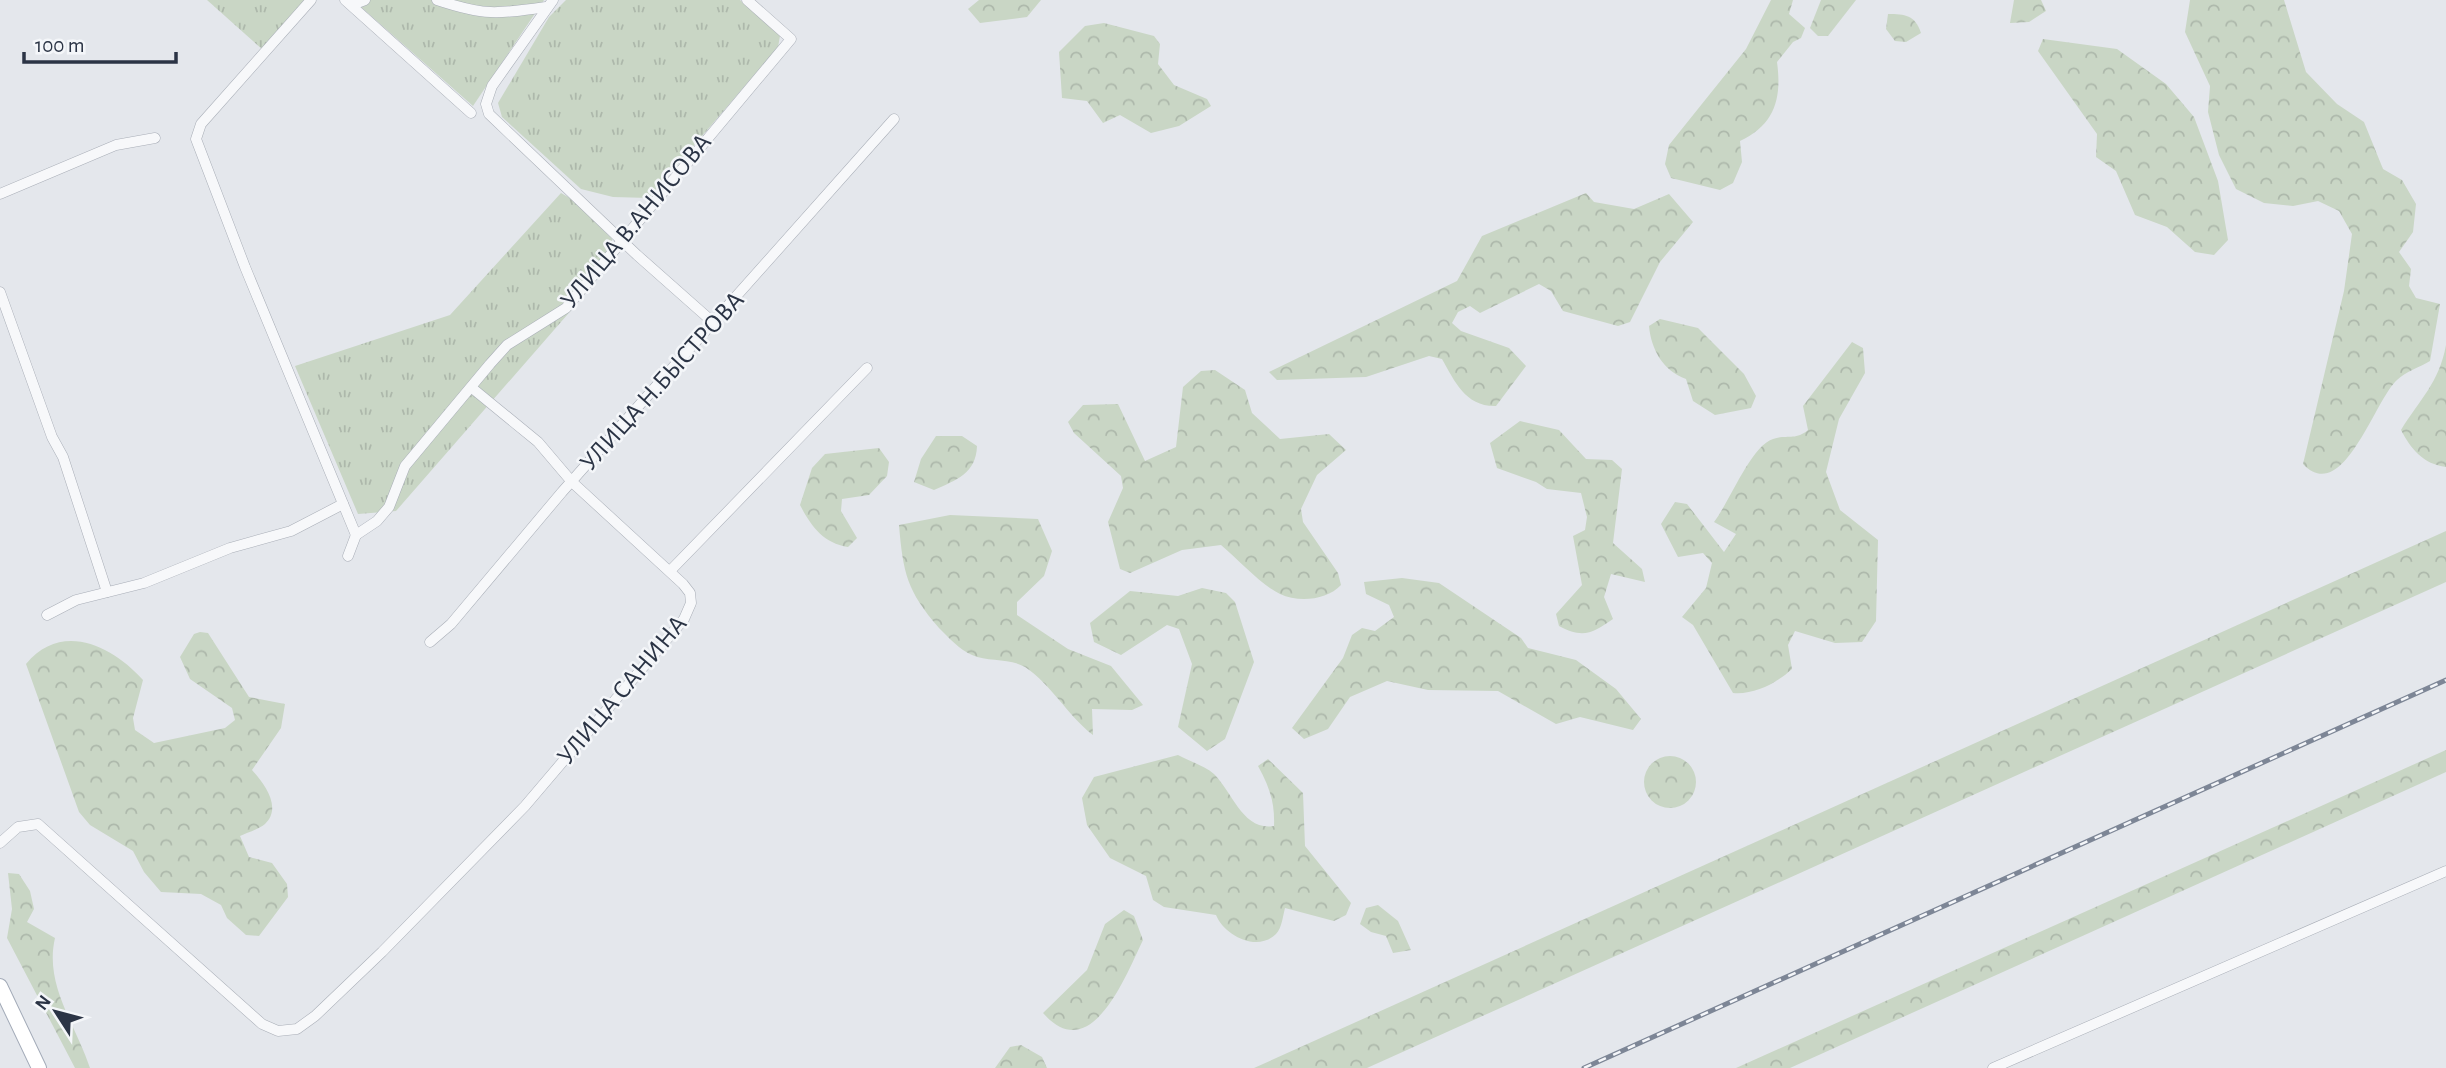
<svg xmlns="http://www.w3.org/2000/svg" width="2446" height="1068" viewBox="0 0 2446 1068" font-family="'Alegreya Sans',sans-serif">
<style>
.grass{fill:url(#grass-tufts)}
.forest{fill:url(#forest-crowns)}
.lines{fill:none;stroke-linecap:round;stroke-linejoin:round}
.minor-casing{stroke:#a9aeb7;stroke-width:11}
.primary-casing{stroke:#a3abb8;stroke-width:16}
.minor{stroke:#f7f8fa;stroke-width:10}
.primary{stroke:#fff;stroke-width:14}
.rail-casing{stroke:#7d8696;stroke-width:5}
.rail{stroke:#f4f6f9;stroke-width:2.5;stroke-dasharray:8;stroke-linecap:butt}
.labels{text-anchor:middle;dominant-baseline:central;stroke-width:5;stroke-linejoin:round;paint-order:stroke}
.street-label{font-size:26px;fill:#2b3445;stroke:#f4f6f9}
</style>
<defs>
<pattern id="grass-tufts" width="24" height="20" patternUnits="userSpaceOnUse" patternTransform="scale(1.75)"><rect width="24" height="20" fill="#c9d6c5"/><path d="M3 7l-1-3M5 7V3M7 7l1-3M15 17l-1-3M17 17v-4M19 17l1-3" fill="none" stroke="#adb8ab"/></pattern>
<pattern id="forest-crowns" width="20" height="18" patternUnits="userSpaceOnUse" patternTransform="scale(1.75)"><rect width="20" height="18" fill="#c9d6c5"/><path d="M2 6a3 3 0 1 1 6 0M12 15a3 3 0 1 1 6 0" fill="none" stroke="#adb8ab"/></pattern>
</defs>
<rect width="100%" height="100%" fill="#e4e7ec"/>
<g class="grass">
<polygon points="207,0 305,0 263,50"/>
<polygon points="353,0 544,0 473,106"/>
<polygon points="566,0 740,0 780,36 778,47 649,198 613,197 581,189 502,117 498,103 549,17"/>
<polygon points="561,193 575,201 612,239 611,251 585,282 574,307 396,511 358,514 295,366 450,315"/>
</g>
<g class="forest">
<polygon points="979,0 1041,0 1027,17 980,23 968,9"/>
<path d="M1771 0H1793L1789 14 1805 28 1801 38 1793 42 1777 62C1782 98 1775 125 1740 141L1742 162 1733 183 1720 190 1671 178 1665 164 1669 145 1746 49Z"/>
<polygon points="1821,0 1856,0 1828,36 1818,36 1810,28"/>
<polygon points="2014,0 2041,0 2046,11 2029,22 2010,23"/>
<path d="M2190 0H2284L2306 72 2337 104 2364 122 2383 169 2402 180 2416 204 2413 232 2399 252 2411 269 2409 286 2416 298 2440 304 2430 361C2420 367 2405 372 2397 380 2374 401 2343 506 2303 464L2344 291 2352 234 2339 211 2318 201 2293 206 2264 203 2236 189 2219 155 2208 112 2210 86 2185 32Z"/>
<path d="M1888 14C1905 14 1915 15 1921 33L1906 42 1895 41 1886 29Z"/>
<polygon points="1104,23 1154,36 1160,44 1158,64 1174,85 1207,99 1211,106 1179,126 1151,133 1120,115 1103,123 1087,101 1062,98 1059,52 1085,26"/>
<polygon points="2043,39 2117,49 2166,84 2194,117 2218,181 2228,240 2214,255 2195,252 2167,227 2135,215 2116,171 2096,157 2097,134 2038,51"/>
<path d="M1586 193 1594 202 1634 209 1669 194 1693 222 1660 262 1630 322 1618 326 1563 311 1551 291 1539 284 1480 313 1470 306 1458 312 1452 323 1461 331 1509 348 1526 366 1496 406C1466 407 1455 382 1442 359L1429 356 1366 377 1277 380 1269 372 1457 281 1482 236Z"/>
<path d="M1660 319 1698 328 1744 374 1756 396 1751 408 1715 415 1693 401 1686 379C1663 371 1651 349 1649 326Z"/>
<path d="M1852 342 1863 348 1865 373 1839 419 1826 472 1840 510 1878 540 1876 621 1862 642 1835 643 1795 631 1788 645 1792 669C1777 683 1754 695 1733 693L1693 625 1682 617 1706 588 1712 563 1703 553 1678 557 1661 524 1675 502 1687 504 1724 552 1736 534 1714 522C1730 501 1751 446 1773 439 1787 434 1795 441 1808 430L1803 406Z"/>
<path d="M2446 345V467C2423 464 2411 449 2401 430 2420 399 2439 383 2446 345Z"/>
<path d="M1215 370 1245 390 1252 413 1280 439 1329 434 1346 450 1317 475 1301 509 1303 522 1338 573 1341 585C1327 600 1299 603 1280 594 1261 585 1238 559 1221 545L1182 550 1130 573 1120 569 1108 522 1123 488 1121 476 1074 433 1068 422 1083 405 1118 404 1145 461 1176 447 1183 387 1201 371Z"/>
<path d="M1520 421 1559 430 1586 459 1612 460 1622 469 1613 543 1642 569 1645 582 1611 574 1604 597 1613 619C1593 633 1583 639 1559 626L1556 614 1582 585 1573 536 1585 530 1587 517 1581 493 1547 489 1536 482 1497 468 1490 443Z"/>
<path d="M936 436H962L977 446C976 474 956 480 934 490L914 482 921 459Z"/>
<path d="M879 448 889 462 887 476 869 495 842 499 841 511 857 538 848 547C823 543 811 526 800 505L812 468 825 454Z"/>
<path d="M950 515 1038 519 1052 551 1044 576 1017 602V615L1068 649 1111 666 1143 705 1132 710 1092 709 1093 735C1067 715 1052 685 1025 667 1010 658 988 662 972 655 960 650 948 637 939 628 907 591 903 573 899 525Z"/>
<polygon points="2446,531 2446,582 1367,1068 1254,1068"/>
<polygon points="1402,578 1439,583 1521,638 1528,648 1576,660 1616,689 1641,719 1633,730 1580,717 1556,724 1498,691 1428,690 1387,681 1350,697 1328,729 1304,739 1292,728 1343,658 1352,635 1362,628 1375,631 1394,617 1389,605 1366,594 1364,582"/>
<polygon points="1202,588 1226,593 1235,602 1254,662 1225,739 1207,751 1178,727 1192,664 1179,629 1167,625 1121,655 1094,642 1090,623 1130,591 1178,596"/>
<path d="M200 632 208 633 249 697 285 704 281 728 252 770C263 782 283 807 265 824 259 829 247 833 240 836L249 857 272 863 287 884 288 897 259 936 246 935 227 918 221 905 201 894 161 892 144 872 133 851 90 825 79 812 26 664C61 621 112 645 143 680L133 718 135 730 154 743 225 728 235 720 232 708 190 679 180 657 194 634Z"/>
<polygon points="2446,750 2446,772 1790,1068 1736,1068"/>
<path d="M1178 755C1189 761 1205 766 1214 774 1233 793 1243 831 1274 826 1275 802 1269 786 1258 766L1268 759 1303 793 1305 846 1351 903 1346 915 1334 921 1285 908C1283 915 1282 928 1276 934 1257 953 1224 935 1216 915L1164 907 1153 900 1146 876 1110 858 1087 825 1082 798 1094 777Z"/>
<circle cx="1670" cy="782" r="26"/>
<path d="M8 873 19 874 30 891 34 909 27 922 55 938C44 985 76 1025 90 1068H75L7 938 12 909Z"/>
<polygon points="1378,905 1398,921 1411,950 1393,953 1386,936 1371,932 1360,924 1366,908"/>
<path d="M1124 910 1134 916 1143 940C1126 975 1091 1068 1043 1013L1087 970 1105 924Z"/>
<polygon points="1021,1045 1042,1057 1047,1068 995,1068 1010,1047"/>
</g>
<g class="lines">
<g class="minor-casing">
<g id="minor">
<polyline points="311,0 201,124 196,139 245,267 356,535"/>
<polyline points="345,0 471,113"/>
<path d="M437 0C485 16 497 14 546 7"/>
<polyline points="553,0 492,86 486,104 489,114 637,255 715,324"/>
<polyline points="352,5 365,0"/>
<polyline points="0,194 116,145 155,138"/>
<polyline points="0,292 52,437 63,457 107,592"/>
<polyline points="348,556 356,535 377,521 389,507 405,466 490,364 507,345 566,308 791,39 747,0"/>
<polyline points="670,571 867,368"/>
<polyline points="47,615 76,600 144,583 230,548 291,531 343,504"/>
<polyline points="430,642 451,624 562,492 894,119"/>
<polyline points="0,843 18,827 38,824 262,1024 278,1031 297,1029 315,1016 382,952 525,806 684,619 691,603 690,593 683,584 572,482 538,442 472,388"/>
<polyline points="1993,1068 2446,871"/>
</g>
</g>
<g class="primary-casing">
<polyline id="primary" points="0,986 39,1068"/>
</g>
<use href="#minor" class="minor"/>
<use href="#primary" class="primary"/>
<g class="rail-casing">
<polyline id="rail" points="1584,1068 2446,680"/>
</g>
<use href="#rail" class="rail"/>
</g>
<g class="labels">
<g class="street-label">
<text transform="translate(636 221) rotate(-50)">УЛИЦА В.АНИСОВА</text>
<text transform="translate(662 381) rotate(-48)">УЛИЦА Н.БЫСТРОВА</text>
<text transform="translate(622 690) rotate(-50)">УЛИЦА САНИНА</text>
</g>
</g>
<g transform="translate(56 1012) rotate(306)" stroke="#f4f6f9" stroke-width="5" paint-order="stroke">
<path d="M0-5L12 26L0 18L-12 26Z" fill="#2b3445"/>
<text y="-10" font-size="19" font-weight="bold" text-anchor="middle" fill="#2b3445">N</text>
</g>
<path d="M24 52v10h152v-10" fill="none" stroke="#2b3445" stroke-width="3.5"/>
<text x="35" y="52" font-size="21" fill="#2b3445" stroke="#f4f6f9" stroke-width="5" paint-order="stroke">100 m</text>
</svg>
